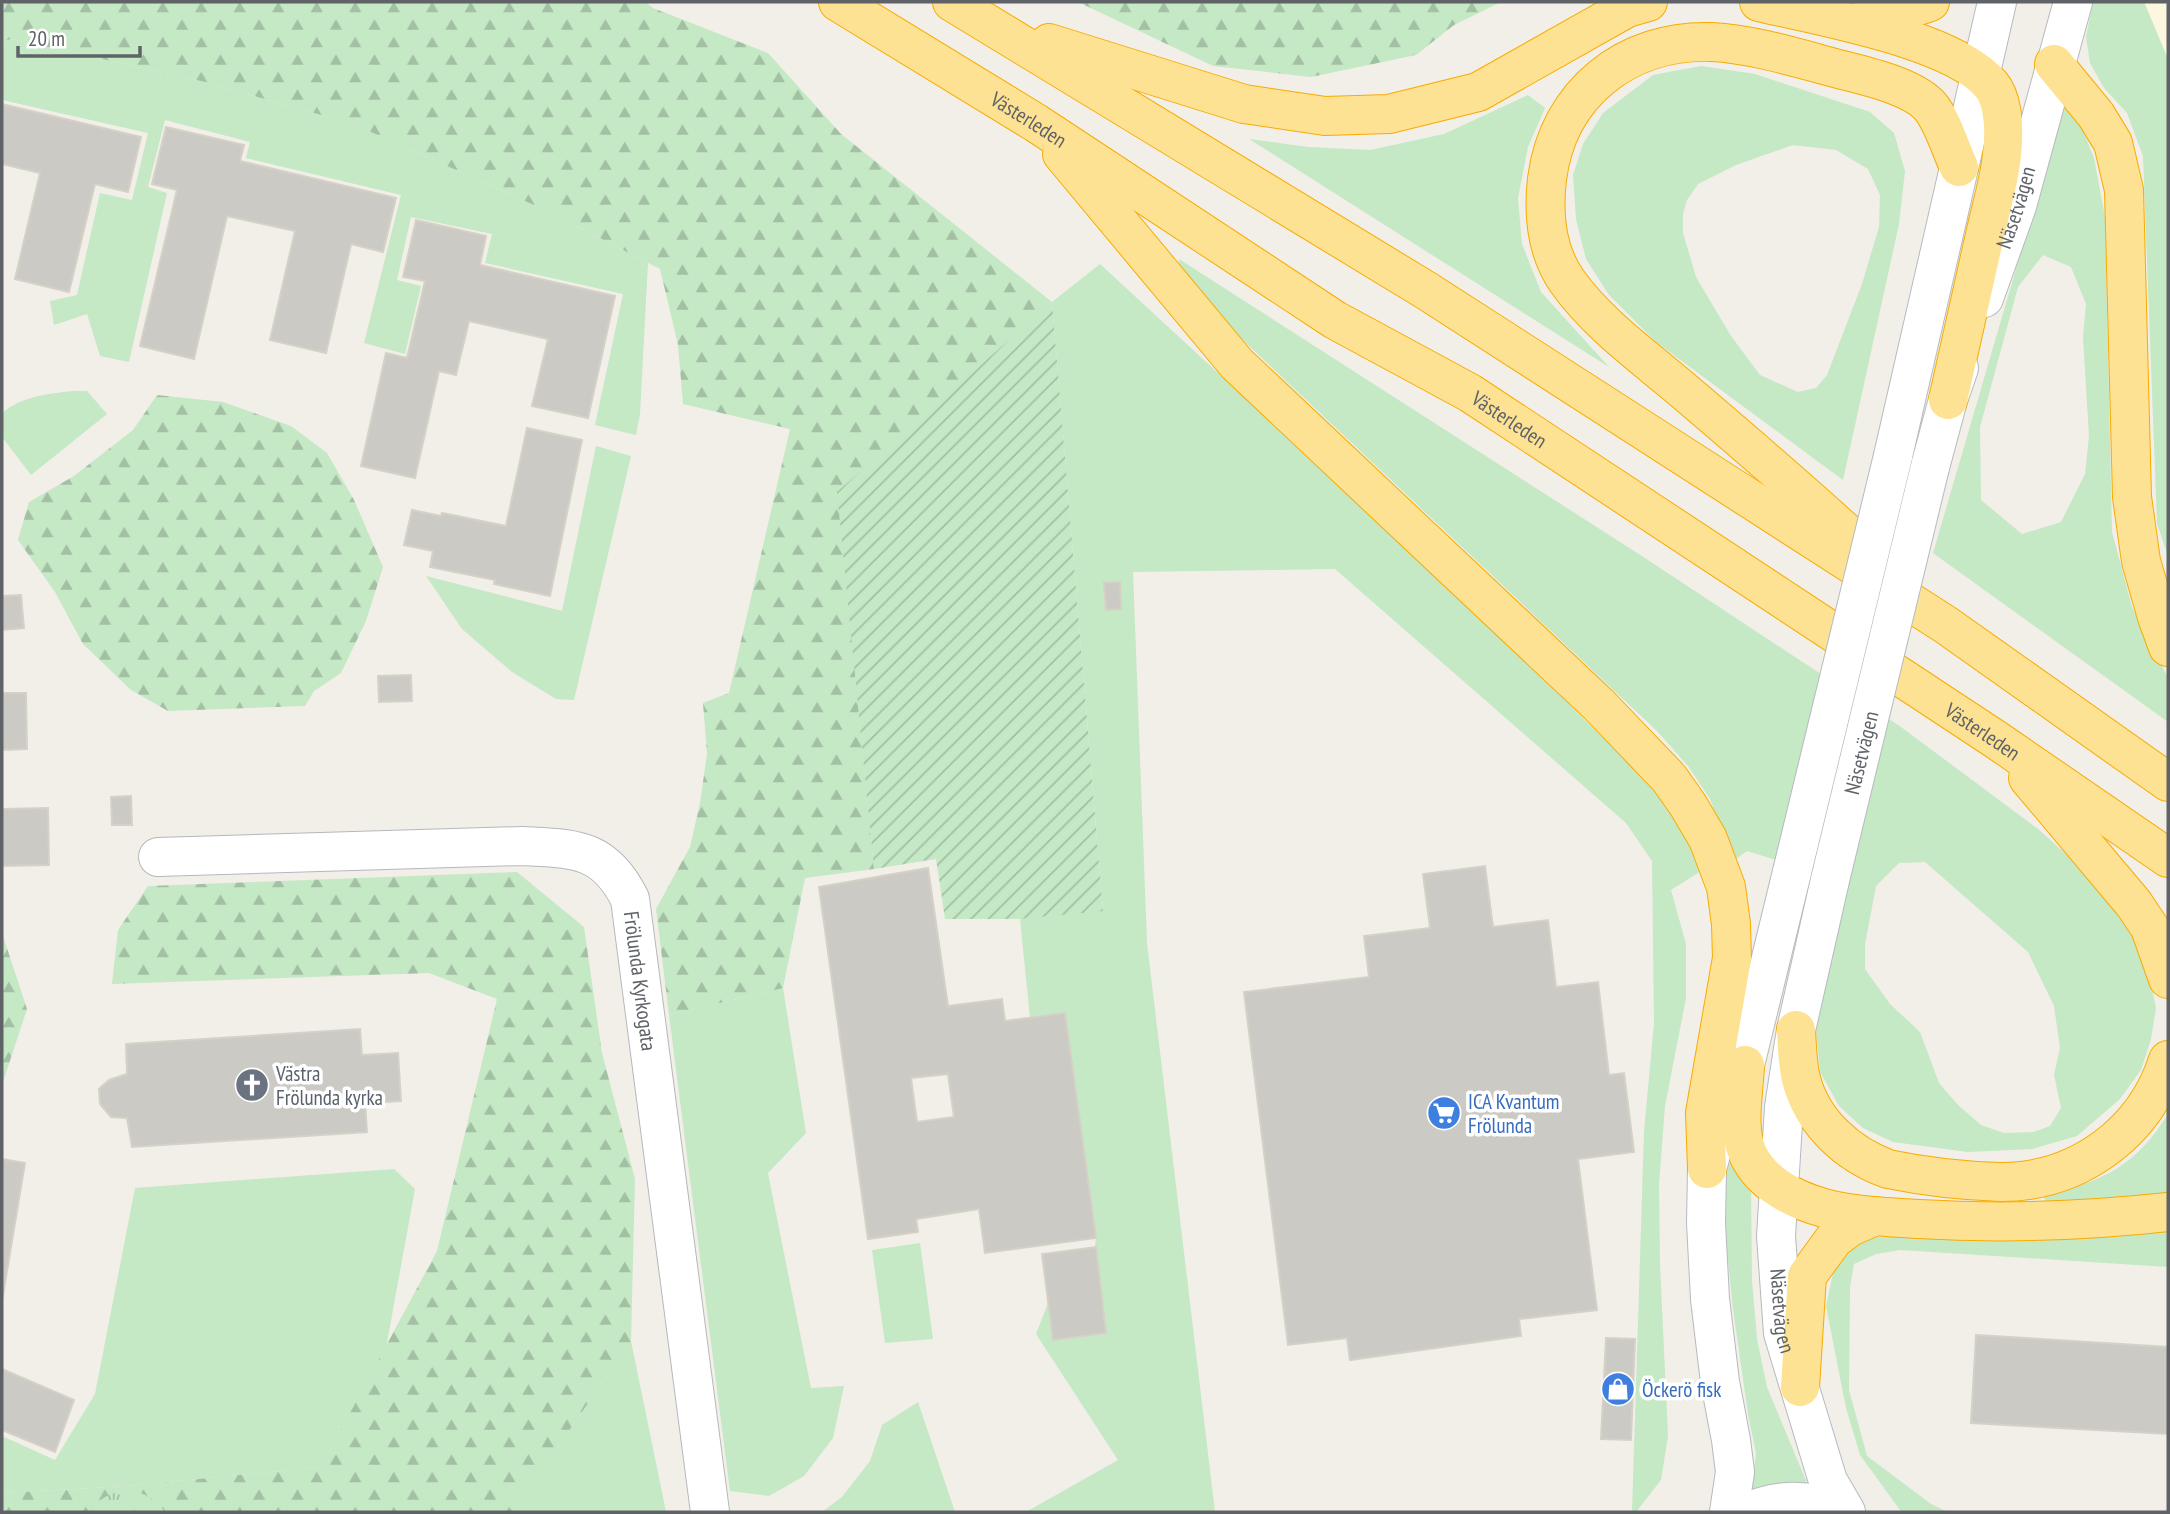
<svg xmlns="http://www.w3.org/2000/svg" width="2170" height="1514" viewBox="0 0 2170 1514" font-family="'PT Sans Narrow',sans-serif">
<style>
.commercial{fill:#fef7e0}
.grass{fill:#c5e8c5;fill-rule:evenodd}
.forest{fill:url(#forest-firs)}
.park{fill:url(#park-tufts)}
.garden{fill:url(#garden-furrows)}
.building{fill:#cccac5;stroke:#d6d1c6;stroke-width:2;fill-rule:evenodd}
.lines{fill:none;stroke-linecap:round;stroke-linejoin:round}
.street-casing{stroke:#b5b8bc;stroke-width:40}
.secondary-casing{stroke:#b6babf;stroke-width:40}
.highway-casing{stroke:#f9ab00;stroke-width:40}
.street{stroke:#fff;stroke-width:38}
.secondary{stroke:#fff;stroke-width:38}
.highway{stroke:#fde293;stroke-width:38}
.secondary-bridge-casing{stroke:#b6babf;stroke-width:40;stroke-linecap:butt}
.secondary-bridge{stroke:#fff;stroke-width:38}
.labels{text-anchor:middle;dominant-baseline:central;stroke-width:7;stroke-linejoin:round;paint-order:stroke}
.street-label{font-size:21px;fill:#5f6368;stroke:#fff}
.worship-label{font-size:21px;fill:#5b616d;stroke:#fff;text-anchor:start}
.shop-label{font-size:21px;fill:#366cbe;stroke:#fff;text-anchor:start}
</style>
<defs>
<pattern id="forest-firs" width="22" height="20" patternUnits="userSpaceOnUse" patternTransform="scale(1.75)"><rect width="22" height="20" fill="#c5e8c5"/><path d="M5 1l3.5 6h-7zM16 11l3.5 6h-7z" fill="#a3c0a4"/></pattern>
<pattern id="park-tufts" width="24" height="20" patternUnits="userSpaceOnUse" patternTransform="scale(1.75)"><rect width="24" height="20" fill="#c5e8c5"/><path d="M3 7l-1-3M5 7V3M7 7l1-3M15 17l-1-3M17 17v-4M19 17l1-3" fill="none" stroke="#a3c0a4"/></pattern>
<pattern id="garden-furrows" width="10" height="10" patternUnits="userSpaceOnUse" patternTransform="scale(1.75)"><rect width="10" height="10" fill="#c5e8c5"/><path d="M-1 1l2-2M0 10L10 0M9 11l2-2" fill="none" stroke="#a3c0a4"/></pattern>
</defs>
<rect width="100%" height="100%" fill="#f1efe8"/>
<polygon class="commercial" points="2144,2 2168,2 2168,59"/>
<g class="grass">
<polygon points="2093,2 2144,2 2168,59 2168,556 2157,523 2143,156 2127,113 2104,88 2090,63 2086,37"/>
<polygon points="12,39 205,82 353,124 545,210 648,263 640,414 636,435 595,425 623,294 485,263 492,234 411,217 397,280 421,286 405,354 364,343 401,195 246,158 250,142 165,120 148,187 167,193 129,362 100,356 87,314 54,325 50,301 77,295 100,193 132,200 148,133 2,100 2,41"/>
<path d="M1701 66 1755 74 1870 112 1894 133 1905 171 1899 224 1843 480 1656 342 1609 295 1586 259 1576 219 1573 175 1583 144 1603 113 1653 75ZM1793 145 1836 150 1868 169 1880 195 1879 227 1862 284 1827 375 1816 388 1798 392 1760 375 1731 336 1696 277 1683 233V214L1687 200 1698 184 1736 165Z"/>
<polygon points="1528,95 1545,108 1528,147 1518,198 1522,244 1541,292 1609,367 1249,139 1308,147 1370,150 1444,134"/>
<path d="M2064 105 2082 128 2094 158 2105 217 2112 532 2132 607 2168 678V722L1933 553ZM2043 255 2071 267 2086 304 2083 337 2089 436 2085 474 2061 522 2022 534 1981 500 1980 427 2018 287Z"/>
<path d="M1179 259 1648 560 1901 727 2038 829 2093 878 2123 915 2149 973 2156 1008 2151 1039 2141 1070 2120 1099 2077 1136 2032 1149 1968 1152 1893 1142 1863 1128 1839 1106 1820 1072 1816 1031 1847 882 1747 851 1733 861 1710 799 1688 766 1658 732 1246 343 1179 273ZM1925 862 2028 952 2054 1006 2060 1048 2054 1075 2061 1108 2050 1126 2034 1132 2004 1133 1981 1125 1958 1105 1939 1083 1920 1032 1890 1004 1865 969V944L1876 886 1899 863Z"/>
<polygon points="1100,264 1332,478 1550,686 1670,803 1704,869 1671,890 1686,944 1686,998 1665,1106 1659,1184 1660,1265 1668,1436 1661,1480 1636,1512 1632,1512 1644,1132 1654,1023 1652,861 1626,823 1335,569 1133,572 1147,943 1215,1512 1026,1512 1118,1460 1036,1334 1050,1298 1092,1269 1096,1238 1065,1013 1030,1018 1020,919 1103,910 1052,302"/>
<path d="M73 391H87L107 414 31 475 2 437V413C23 396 47 394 73 391Z"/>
<polygon points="596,446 631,456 574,700 556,699 512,672 462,629 426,576 562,611"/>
<polygon points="783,988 806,1133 768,1173 811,1388 844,1386 833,1438 804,1476 769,1496 730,1491 669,1015"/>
<path d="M2168 1114V1192L2101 1203 2046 1206 2044 1195C2102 1182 2136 1166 2168 1114Z"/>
<polygon points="1726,1163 1735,1163 1751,1188 1752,1280 1757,1339 1767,1387 1809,1488 1751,1494 1756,1453 1748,1414 1733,1309 1726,1241"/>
<polygon points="394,1169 415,1189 386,1348 321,1467 127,1486 2,1493 2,1436 55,1460 95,1394 135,1188"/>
<polygon points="2168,1227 2168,1267 1900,1250 1876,1254 1854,1264 1850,1287 1849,1390 1867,1456 1931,1504 1948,1512 1903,1512 1900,1510 1860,1455 1846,1408 1826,1306 1833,1273 1846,1255 1868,1238 1894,1235"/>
<polygon points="920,1243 933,1339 885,1343 872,1250"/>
<polygon points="631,1341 666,1512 513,1512"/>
<polygon points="918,1402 955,1512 822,1512 842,1497 870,1461 882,1425"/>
</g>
<g class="forest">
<polygon points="2,2 645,2 653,8 768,53 841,134 1052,302 838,492 874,869 805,878 783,988 669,1015 656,909 690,847 700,803 707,754 703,703 729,693 790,429 683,404 678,345 660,269 545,210 353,124 205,82 12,39 2,41"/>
<polygon points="1078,2 1501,2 1454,25 1416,55 1311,77 1213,66"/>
<polygon points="157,395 223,402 291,426 327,453 354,500 383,567 366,621 341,673 314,691 305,706 168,711 131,690 83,644 55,592 18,540 29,502 74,476 133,430"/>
<polygon points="517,872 584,927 602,1053 635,1179 631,1341 513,1512 2,1512 2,1493 127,1486 321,1467 437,1251 497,999 429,973 112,984 118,930 148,886"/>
<polygon points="2,933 27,1009 2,1085"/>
</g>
<path class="park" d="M131 1490C146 1494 155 1499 165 1512H91C100 1496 114 1491 131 1490Z"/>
<polygon class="garden" points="1052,302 1103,911 1020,919 945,919 936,859 874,869 837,492"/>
<g class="building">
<polygon points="2,104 141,137 128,192 95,184 69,292 15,279 40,173 2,164"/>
<polygon points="166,127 244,145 240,161 396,198 383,252 351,244 326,353 270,340 295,231 227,216 194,359 140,346 177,190 152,184"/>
<polygon points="416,220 486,236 480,265 615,296 588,418 532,406 548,339 469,321 456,375 439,371 415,478 361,466 386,353 407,358 425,281 403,277"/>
<polygon points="527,428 582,440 550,596 494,584 495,580 430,567 433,551 404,545 412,510 441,516 442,513 506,526"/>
<polygon points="1120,582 1121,609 1106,610 1104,583"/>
<polygon points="21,595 24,628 2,630 2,596"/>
<polygon points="411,675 412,701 379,702 378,676"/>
<polygon points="2,693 26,693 27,749 2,750"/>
<polygon points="131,796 132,825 112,825 111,797"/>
<polygon points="48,808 49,865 2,866 2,809"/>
<polygon points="1485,866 1493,927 1548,920 1556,987 1598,982 1609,1075 1624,1073 1634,1152 1578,1159 1597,1310 1519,1319 1521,1336 1350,1360 1347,1338 1288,1345 1244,992 1369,977 1364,936 1430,928 1423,874"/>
<path d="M928 868 948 1006 1002 999 1005 1021 1065 1013 1096 1238 985 1253 979 1209 916 1219 918 1232 868 1239 819 887ZM948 1074 954 1117 917 1122 911 1078Z"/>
<polygon points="360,1029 362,1055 398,1053 401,1101 365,1103 367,1132 132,1147 127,1118 111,1117 100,1104 99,1089 109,1080 127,1074 126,1044"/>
<polygon points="2,1159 25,1163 2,1301"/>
<polygon points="1096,1247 1106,1333 1053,1340 1042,1254"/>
<polygon points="1976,1335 2168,1347 2168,1434 1971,1423"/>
<polygon points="1606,1338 1635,1339 1631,1440 1601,1439"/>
<polygon points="2,1369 74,1400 55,1452 2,1430"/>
</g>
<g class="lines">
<g class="street-casing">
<g id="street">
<path id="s1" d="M158 857 522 846C575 849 604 847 630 899L710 1512"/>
</g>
</g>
<g class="secondary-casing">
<g id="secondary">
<path id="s2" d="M1984 298 2017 206 2073 2"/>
<polyline points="1893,456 1997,2"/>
<polyline points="1930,467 1948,400 1959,368"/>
<path id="s3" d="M1830 880 1796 1030 1784 1107 1776 1236 1783 1333 1828 1481 1846 1512"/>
<polyline points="1729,1512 1735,1472 1731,1440 1720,1382 1710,1299 1706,1223 1707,1169 1725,1102 1745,1065 1792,872"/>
<path d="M1747 1512C1778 1499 1809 1498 1839 1512"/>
</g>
</g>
<g class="highway-casing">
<g id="highway">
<path id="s4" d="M838 2 1036 123 1335 320 1470 393 1995 739 2168 858"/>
<polyline points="952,2 1427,291 1946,625 2168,782"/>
<path d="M1759 2C1817 16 1954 39 1991 85 2002 98 2004 124 2003 141 2002 172 1992 204 1985 235 1973 290 1960 345 1948 400"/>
<polyline points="1854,23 1897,13 1930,2"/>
<polyline points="1049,43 1244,104 1325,116 1389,114 1478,92 1627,8 1648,2"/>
<polyline points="2054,64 2096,115 2113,143 2124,190 2132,497 2141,561 2157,617 2168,647"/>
<polyline points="1062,154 1237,364 1599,705 1669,778 1688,805 1708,839 1726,887 1731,924 1732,958 1705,1113 1707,1169"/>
<path d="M1873 557C1809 498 1744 442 1678 386 1640 354 1596 322 1567 281 1546 251 1543 214 1547 179 1558 93 1627 39 1712 42 1751 44 1794 57 1831 67 1860 75 1908 84 1929 105 1943 121 1950 148 1959 167"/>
<polyline points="2028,778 2134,904 2150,928 2168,979"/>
<path d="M1796 1030C1797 1045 1797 1063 1801 1079 1812 1122 1847 1154 1888 1169 1922 1176 1967 1181 2001 1182 2078 1182 2145 1133 2168 1060"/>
<path d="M1745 1065C1744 1093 1736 1128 1748 1154 1761 1183 1794 1200 1824 1208 1854 1216 1887 1217 1919 1219 2002 1224 2085 1221 2168 1212"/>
<polyline points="1800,1387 1807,1276 1834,1239 1850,1227 1875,1216"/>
</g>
</g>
<use href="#street" class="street"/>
<use href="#secondary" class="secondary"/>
<use href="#highway" class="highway"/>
<g class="secondary-bridge-casing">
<g id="secondary-bridge">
<polyline points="1792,872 1893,456"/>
<path id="s5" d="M1830 880 1930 467"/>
</g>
</g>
<use href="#secondary-bridge" class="secondary-bridge"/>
</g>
<defs>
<g id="church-disc" transform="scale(1.75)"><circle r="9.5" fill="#6b7280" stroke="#fff"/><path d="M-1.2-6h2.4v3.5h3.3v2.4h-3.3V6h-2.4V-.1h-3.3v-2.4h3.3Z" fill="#fff"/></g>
<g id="supermarket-disc" transform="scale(1.75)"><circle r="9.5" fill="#3f7fe0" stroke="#fff"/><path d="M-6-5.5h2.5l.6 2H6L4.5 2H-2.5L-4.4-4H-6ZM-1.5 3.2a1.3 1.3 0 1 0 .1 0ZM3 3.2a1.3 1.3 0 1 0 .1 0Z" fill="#fff"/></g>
<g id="shop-disc" transform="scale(1.75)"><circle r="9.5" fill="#3f7fe0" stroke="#fff"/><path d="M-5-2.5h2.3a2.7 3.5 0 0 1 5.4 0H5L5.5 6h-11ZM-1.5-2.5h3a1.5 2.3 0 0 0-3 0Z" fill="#fff"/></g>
</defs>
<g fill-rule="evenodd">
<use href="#church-disc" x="252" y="1085"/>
<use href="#supermarket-disc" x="1444" y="1113"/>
<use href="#shop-disc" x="1618" y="1389"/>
</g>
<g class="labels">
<g class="street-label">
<text stroke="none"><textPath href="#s4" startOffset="224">Västerleden</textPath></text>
<text stroke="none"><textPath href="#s2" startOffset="96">Näsetvägen</textPath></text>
<text stroke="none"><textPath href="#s4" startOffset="791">Västerleden</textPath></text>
<text stroke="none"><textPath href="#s4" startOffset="1358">Västerleden</textPath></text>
<text stroke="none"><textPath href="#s5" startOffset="131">Näsetvägen</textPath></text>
<text stroke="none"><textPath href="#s1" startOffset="576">Frölunda Kyrkogata</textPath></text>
<text stroke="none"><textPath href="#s3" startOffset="436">Näsetvägen</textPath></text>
</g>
<g class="worship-label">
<text x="276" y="1073">Västra<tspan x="276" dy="24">Frölunda kyrka</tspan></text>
</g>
<g class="shop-label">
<text x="1468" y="1101">ICA Kvantum<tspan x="1468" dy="24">Frölunda</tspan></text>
<text x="1642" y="1389">Öckerö fisk</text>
</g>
</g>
<rect width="2170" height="1514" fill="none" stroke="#5f6368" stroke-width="7"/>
<path d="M18 46v10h122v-10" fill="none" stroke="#5f6368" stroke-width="3.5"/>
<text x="28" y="46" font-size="21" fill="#5f6368" stroke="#ffffff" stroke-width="5" paint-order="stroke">20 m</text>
</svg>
